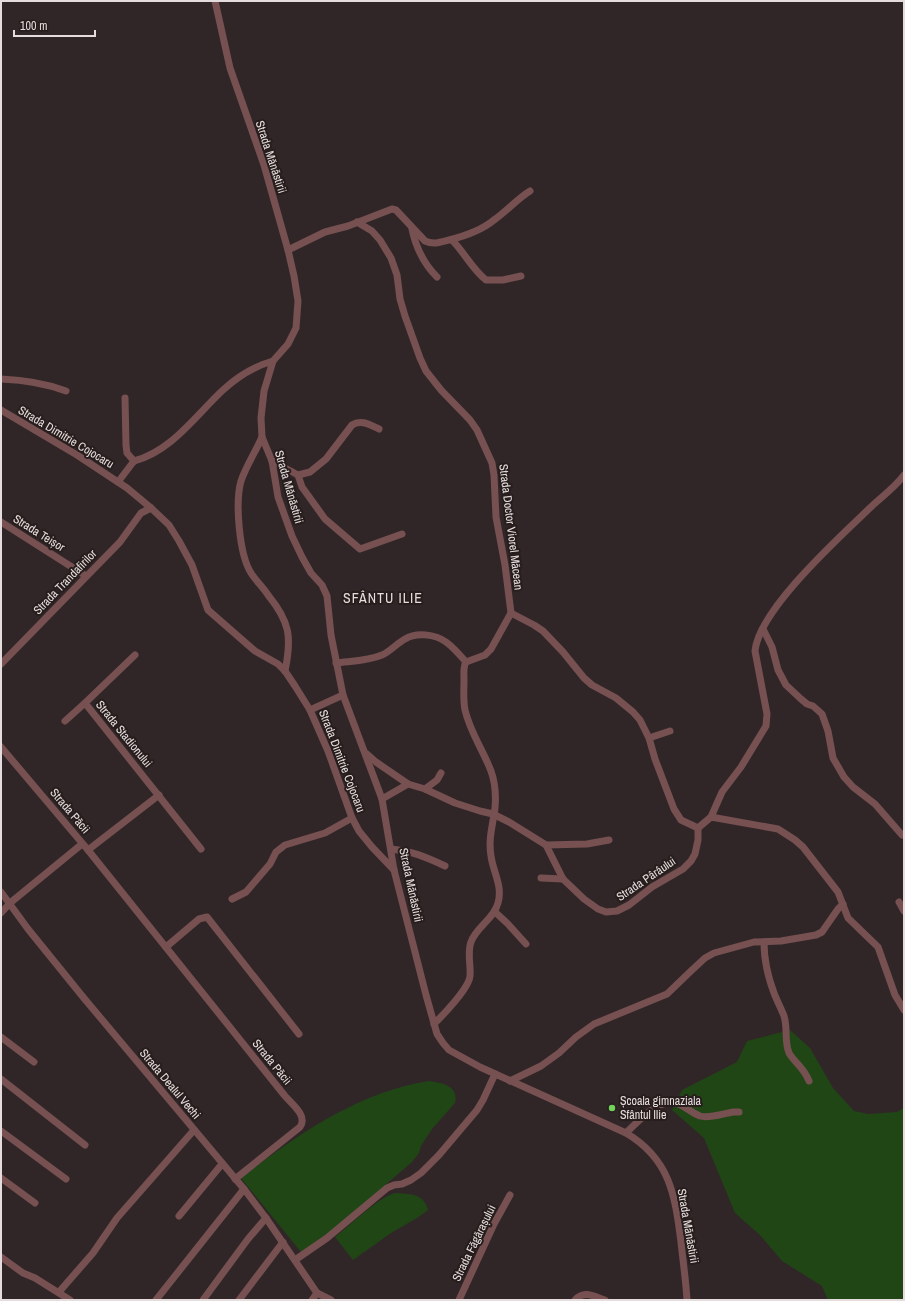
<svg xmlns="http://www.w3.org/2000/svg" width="905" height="1301" viewBox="0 0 905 1301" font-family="'Archivo Narrow',sans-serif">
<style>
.green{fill:#204616}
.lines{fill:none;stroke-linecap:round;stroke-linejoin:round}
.minor{stroke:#775051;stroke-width:7}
.poi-dot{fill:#73d25c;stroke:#271d1d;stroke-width:1.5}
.labels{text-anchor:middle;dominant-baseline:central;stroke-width:4;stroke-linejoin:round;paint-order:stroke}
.street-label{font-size:12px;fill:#e5dddd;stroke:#271d1d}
.poi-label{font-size:12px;fill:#e5dddd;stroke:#271d1d;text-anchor:start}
.quarter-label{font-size:14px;letter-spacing:1px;fill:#e5dddd;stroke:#271d1d}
</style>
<rect width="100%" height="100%" fill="#312627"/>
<g class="green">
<polygon points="790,1030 810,1048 833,1088 854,1111 868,1114 897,1112 904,1108 904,1300 828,1300 822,1286 782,1261 760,1235 735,1213 704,1138 672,1110 682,1090 737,1062 747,1041"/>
<path d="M429 1081C443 1083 459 1086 455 1103L432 1129 421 1146 419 1153 412 1162 335 1228 301 1252 241 1178C297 1135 358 1092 429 1081Z"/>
<path d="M395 1193C409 1194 424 1193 428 1210L417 1218 391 1233 353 1260 335 1237C352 1224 376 1199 395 1193Z"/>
</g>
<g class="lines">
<g class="minor">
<path d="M215 1 230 68 264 165 288 250 294 276 298 301 296 328 288 344 273 361 264 391 261 418 262 437 272 461 278 497 292 536 302 557 311 573 322 585 327 596 331 635 343 695 382 799 394 870 426 995 437 1034 443 1043 449 1050 480 1067 626 1133C670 1159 675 1195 681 1242 683 1262 686 1281 687 1300"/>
<polyline points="357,222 372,231 380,240 391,258 397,275 400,299 405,316 420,358 426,371 441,390 470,420 477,430 492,463 494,475 496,517 505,565 511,613 491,649 485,655 466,662"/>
<path d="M412 229C416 248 424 264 437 277"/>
<path d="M452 240C464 252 472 269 486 280H503L521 276"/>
<path d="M288 250 325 232 348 226 392 209 396 210 425 241C434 245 441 242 449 240 465 236 482 230 494 220 507 211 517 199 530 191"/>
<path d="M1 379C23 380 45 383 66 391"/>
<polyline points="125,398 126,445 127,453 134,461"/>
<polyline points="1,410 77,455 127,488 151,508 169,525 179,541 192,565 208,610 255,651 278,664 285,671 295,686 310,710 328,751 352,818 359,831 372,847 394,870"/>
<path d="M262 437C256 451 246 466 241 481 235 502 239 554 251 573 256 581 263 587 268 595 290 622 292 637 285 671"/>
<path d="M134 461C172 451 196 415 223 390 237 377 255 366 273 361"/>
<path d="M272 461 298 475 310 472 326 459 352 425C361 419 370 425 379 429"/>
<polyline points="298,475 302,487 325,519 360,549 402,534"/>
<polyline points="118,482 134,461"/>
<polyline points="1,522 86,576"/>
<polyline points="511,613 534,625 543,631 563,652 584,678 592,685 616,698 633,712 640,720 649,738 655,759 674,809 681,820 698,828"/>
<polyline points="763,629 772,647 778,670 786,685 801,699 807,704 813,706 822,714 828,731 833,758 844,777 853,787 875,804 902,835"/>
<path d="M336 663C351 661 368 661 382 655 391 651 396 644 405 639 416 632 435 634 446 642 453 647 460 655 466 662 463 667 464 673 464 680 464 690 463 700 465 710 470 732 483 750 491 771 495 782 496 796 495 808 493 824 488 839 491 856 493 872 503 886 498 903 494 919 476 927 471 942 467 953 471 965 470 976 469 988 443 1015 434 1024"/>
<polyline points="1,664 120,542 141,513 151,508"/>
<polyline points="85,703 201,849"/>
<polyline points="310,710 343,695"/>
<polyline points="65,721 85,703 135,655"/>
<polyline points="649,738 670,731"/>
<path d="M1 747 88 850 285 1096C292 1104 308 1116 300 1127L235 1179"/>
<polyline points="367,754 376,762 408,784 425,789 455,803 480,811 493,814 509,822 546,845 563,879 584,899 598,909 606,912 617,911 629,905 652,887 683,869 691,861 695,854 698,840 698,828"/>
<polyline points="425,789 437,780 441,773"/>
<polyline points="382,799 408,784"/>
<path d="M711 817 722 792 741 767 766 726 767 714 755 651C759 609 842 535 873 505 883 496 896 486 904 475"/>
<polyline points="698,828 711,817 778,829 795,840 803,847 838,892 848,918 878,947 895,995 904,1010"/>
<polyline points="546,845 587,844 609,840"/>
<path d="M391 849C412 851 426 857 445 866"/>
<polyline points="88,850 159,795"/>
<polyline points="541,878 563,879"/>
<polyline points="1,892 28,929 83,997 244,1189 266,1218 317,1293"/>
<polyline points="232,899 246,892 270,864 276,852 285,845 325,833 352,818"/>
<polyline points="899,902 904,911"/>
<polyline points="495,912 508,924 526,944"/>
<polyline points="1,913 10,903 82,844"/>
<path d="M764 942C764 959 768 977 774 993 777 1001 781 1008 784 1016 788 1029 784 1041 789 1053 795 1063 804 1068 809 1081"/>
<polyline points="166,947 199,919 207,917 299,1034"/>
<polyline points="1,1037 34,1062"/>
<polyline points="1,1079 85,1145"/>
<polyline points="510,1081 541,1066 559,1053 576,1037 594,1024 667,994 692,970 705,958 714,953 754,942 781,941 816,935 822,932 838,909 843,904"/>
<polyline points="1,1131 66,1179"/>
<path d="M626 1133C639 1121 658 1097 678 1104 686 1107 692 1113 700 1116 710 1119 724 1113 734 1112H739"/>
<polyline points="1,1178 35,1203"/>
<polyline points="179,1216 222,1164"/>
<polyline points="1,1257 23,1273 35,1278 70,1300"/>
<polyline points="295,1260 327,1238 387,1188 394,1185 402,1184 411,1180 421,1173 439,1155 477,1110 483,1100 495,1074"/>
<polyline points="59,1292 93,1253 117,1218 194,1130"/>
<polyline points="317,1293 331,1300"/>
<polyline points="156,1300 244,1189"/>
<polyline points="203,1300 248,1239 266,1218"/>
<polyline points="239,1300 283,1242"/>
<polyline points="312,1300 317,1293"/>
<polyline points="459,1300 494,1224 510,1195"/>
<path d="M575 1300C584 1290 593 1296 605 1300"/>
</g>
</g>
<circle class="poi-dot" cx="612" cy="1108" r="4"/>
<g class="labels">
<g class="street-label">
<text transform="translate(271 157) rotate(72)">Strada Mănăstirii</text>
<text transform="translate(66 437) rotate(31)">Strada Dimitrie Cojocaru</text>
<text transform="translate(289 487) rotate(74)">Strada Mănăstirii</text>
<text transform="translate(511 527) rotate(83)">Strada Doctor Viorel Măcean</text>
<text transform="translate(39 533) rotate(32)">Strada Teișor</text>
<text transform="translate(65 582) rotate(-46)">Strada Trandafirilor</text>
<text transform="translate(124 734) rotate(51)">Strada Stadionului</text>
<text transform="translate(342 761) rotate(69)">Strada Dimitrie Cojocaru</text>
<text transform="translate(70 811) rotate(50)">Strada Păcii</text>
<text transform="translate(646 879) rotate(-34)">Strada Pârâului</text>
<text transform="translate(411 885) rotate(78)">Strada Mănăstirii</text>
<text transform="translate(272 1062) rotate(51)">Strada Păcii</text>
<text transform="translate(170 1084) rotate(50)">Strada Dealul Vechi</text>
<text transform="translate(688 1226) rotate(80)">Strada Mănăstirii</text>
<text transform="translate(474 1243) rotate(-64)">Strada Făgărașului</text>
</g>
<g class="poi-label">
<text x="620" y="1101">Școala gimnaziala<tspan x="620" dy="14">Sfântul Ilie</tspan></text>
</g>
<g class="quarter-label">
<text x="383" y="598">SFÂNTU ILIE</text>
</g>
</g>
<rect width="905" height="1301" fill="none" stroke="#e5dddd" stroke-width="4"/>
<path d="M14 30v6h81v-6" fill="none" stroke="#e5dddd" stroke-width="2"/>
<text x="20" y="30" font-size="12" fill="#e5dddd" stroke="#271d1d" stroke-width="3" paint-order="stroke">100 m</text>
</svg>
